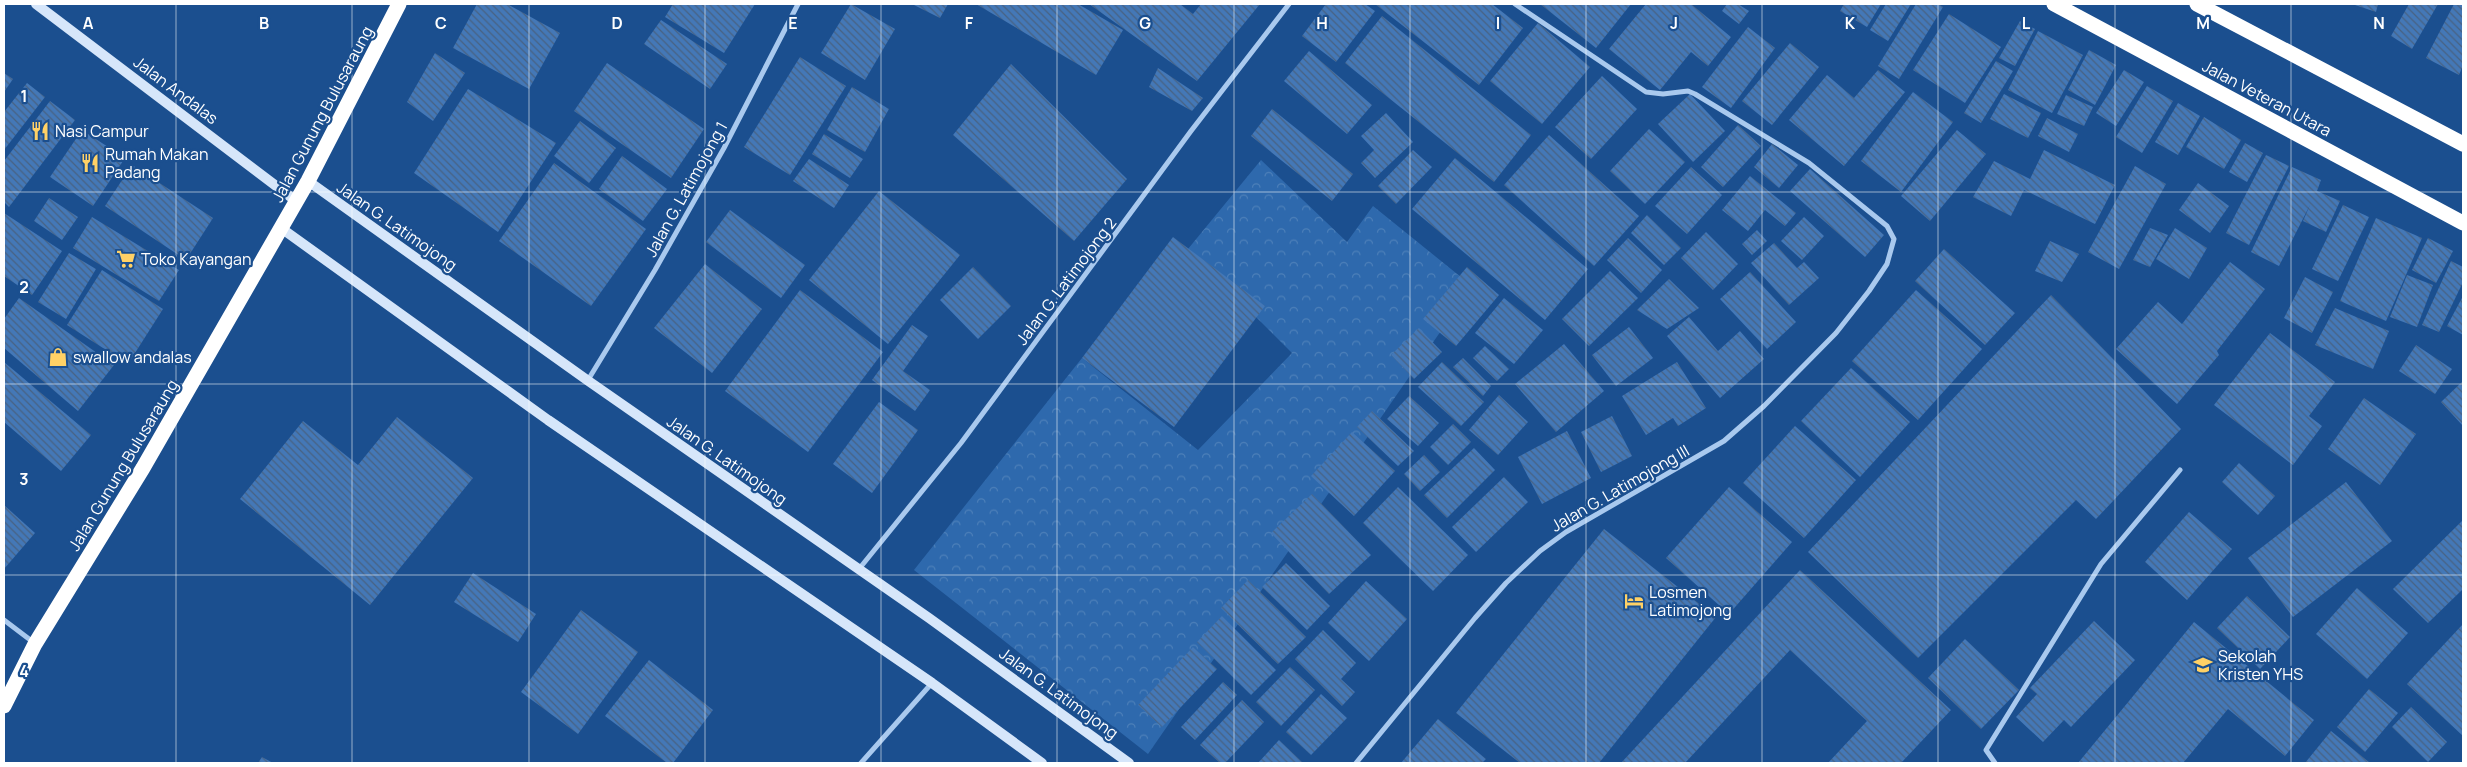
<svg xmlns="http://www.w3.org/2000/svg" width="2467" height="767" viewBox="0 0 2467 767" font-family="Manrope,sans-serif">
<style>
.forest{fill:url(#forest-crowns)}
.building{fill:url(#building-back-hatch)}
.lines{fill:none;stroke-linecap:round;stroke-linejoin:round}
.street{stroke:#a9c9ee;stroke-width:5}
.secondary{stroke:#d6e6fa;stroke-width:10}
.highway{stroke:#fff;stroke-width:15}
.grid{fill:none;stroke:#fff;stroke-width:1;stroke-opacity:0.55}
.labels{text-anchor:middle;dominant-baseline:central;stroke-width:4.5;stroke-linejoin:round;paint-order:stroke}
.street-label{font-size:16px;fill:#fff;stroke:#1b4f8f}
.poi-label{font-size:16px;fill:#fff;stroke:#1b4f8f;text-anchor:start}
.grid-label{font-size:16px;text-anchor:middle;font-weight:bold;fill:#fff;stroke:#1b4f8f;stroke-width:4.5;stroke-linejoin:round;paint-order:stroke}
</style>
<defs>
<pattern id="forest-crowns" width="20" height="18" patternUnits="userSpaceOnUse" patternTransform="scale(1.25)"><rect width="20" height="18" fill="#2e69ad"/><path d="M2 6a3 3 0 1 1 6 0M12 15a3 3 0 1 1 6 0" fill="none" stroke="#4d80b9"/></pattern>
<pattern id="building-back-hatch" width="6" height="6" patternUnits="userSpaceOnUse" patternTransform="scale(1.25)"><rect width="6" height="6" fill="#4478b7"/><path d="M-1 5l2 2M0 0l6 6M5-1l2 2" fill="none" stroke="#486282"/></pattern>
</defs>
<rect width="100%" height="100%" fill="#1b4f8f"/>
<polygon class="forest" points="1261,160 1347,242 1373,206 1472,286 1148,754 914,570 1082,358 1198,450 1292,353 1188,249"/>
<g class="building">
<polygon points="477,4 507,4 560,33 529,89 453,48"/>
<polygon points="673,4 755,4 724,53 665,17"/>
<polygon points="851,4 895,29 865,80 821,53"/>
<polygon points="912,4 948,4 940,18"/>
<polygon points="976,4 1078,4 1123,30 1096,75"/>
<polygon points="1089,4 1180,4 1193,14 1201,4 1260,4 1197,81"/>
<polygon points="1326,4 1365,4 1375,11 1336,62 1302,36"/>
<polygon points="1375,4 1492,4 1523,28 1479,85"/>
<polygon points="1540,4 1631,4 1596,48"/>
<polygon points="1646,4 1691,4 1731,37 1708,66 1691,52 1660,90 1609,49"/>
<polygon points="1727,4 1738,4 1749,11 1739,24 1722,11"/>
<polygon points="1844,4 1881,4 1867,27 1840,11"/>
<polygon points="1886,4 1911,4 1888,41 1870,30"/>
<polygon points="1916,4 1938,4 1943,7 1899,79 1878,66"/>
<polygon points="2352,4 2378,4 2376,12"/>
<polygon points="2409,4 2438,4 2412,49 2391,36"/>
<polygon points="2454,4 2463,4 2463,65 2459,75 2426,58"/>
<polygon points="1949,14 2001,47 1965,103 1913,70"/>
<polygon points="1382,16 1531,135 1494,182 1345,63"/>
<polygon points="661,20 727,64 710,89 644,44"/>
<polygon points="2020,21 2035,29 2015,66 1999,58"/>
<polygon points="1538,23 1590,67 1542,124 1490,81"/>
<polygon points="1748,27 1775,48 1731,108 1702,87"/>
<polygon points="2038,31 2083,55 2052,113 2008,90"/>
<polygon points="1790,43 1819,67 1772,125 1742,101"/>
<polygon points="2089,50 2116,65 2095,105 2068,90"/>
<polygon points="1309,51 1372,105 1347,134 1284,81"/>
<polygon points="435,53 465,73 433,121 407,102"/>
<polygon points="800,57 846,86 790,175 744,147"/>
<polygon points="1996,61 2013,71 1981,123 1964,113"/>
<polygon points="607,63 704,129 671,178 574,111"/>
<polygon points="1011,64 1127,179 1074,241 953,135"/>
<polygon points="1158,68 1203,98 1192,111 1149,87"/>
<polygon points="1878,70 1905,92 1844,166 1789,120 1827,75 1854,98"/>
<polygon points="2124,70 2144,82 2116,126 2096,113"/>
<polygon points="4,73 13,79 4,92"/>
<polygon points="1602,76 1637,109 1591,159 1555,127"/>
<polygon points="27,83 45,97 4,150 4,112"/>
<polygon points="2147,86 2173,101 2142,153 2116,137"/>
<polygon points="852,87 889,109 865,152 827,130"/>
<polygon points="468,89 556,143 498,232 414,173"/>
<polygon points="1913,92 1953,122 1901,192 1861,161"/>
<polygon points="1690,94 1725,131 1693,162 1658,124"/>
<polygon points="2004,94 2041,113 2028,138 1990,119"/>
<polygon points="2066,95 2093,107 2084,126 2057,114"/>
<polygon points="50,101 75,120 9,207 4,202 4,161"/>
<polygon points="2178,103 2200,116 2178,155 2155,142"/>
<polygon points="1272,109 1353,174 1332,201 1251,136"/>
<polygon points="1386,113 1413,142 1375,178 1361,163 1374,150 1361,136"/>
<polygon points="2204,117 2241,140 2224,169 2186,147"/>
<polygon points="2047,118 2078,134 2069,152 2038,136"/>
<polygon points="580,121 616,148 589,183 554,156"/>
<polygon points="1738,125 1761,146 1723,187 1701,167"/>
<polygon points="1649,129 1685,162 1645,204 1610,171"/>
<polygon points="82,130 125,158 93,206 50,177"/>
<polygon points="1957,130 1986,154 1930,221 1901,196"/>
<polygon points="824,134 863,159 850,178 812,154"/>
<polygon points="1549,135 1639,216 1594,266 1504,185"/>
<polygon points="2245,143 2263,153 2247,182 2229,172"/>
<polygon points="1772,144 1798,165 1779,188 1754,167"/>
<polygon points="1413,150 1432,167 1396,204 1378,186"/>
<polygon points="2044,150 2115,185 2095,224 2024,190 2011,216 1973,197 1994,161 2030,179"/>
<polygon points="2266,155 2289,166 2249,245 2226,233"/>
<polygon points="622,156 667,189 643,221 599,189"/>
<polygon points="1455,158 1588,269 1545,320 1412,209"/>
<polygon points="809,159 849,185 834,208 793,181"/>
<polygon points="554,163 646,229 591,306 499,241"/>
<polygon points="132,165 213,218 186,260 105,206"/>
<polygon points="2135,166 2166,184 2119,269 2088,252"/>
<polygon points="1691,167 1722,195 1687,234 1655,206"/>
<polygon points="2292,167 2321,180 2317,191 2340,201 2326,232 2303,221 2310,205 2279,266 2251,252"/>
<polygon points="1810,169 1884,235 1865,257 1790,191"/>
<polygon points="1750,176 1796,213 1785,226 1765,210 1748,231 1722,210"/>
<polygon points="2198,183 2229,206 2210,233 2179,210"/>
<polygon points="879,191 960,255 888,344 809,280"/>
<polygon points="49,198 78,217 62,240 34,221"/>
<polygon points="2343,205 2369,217 2338,281 2312,269"/>
<polygon points="730,210 805,265 781,298 706,242"/>
<polygon points="4,213 62,251 32,295 4,276"/>
<polygon points="1647,215 1681,248 1664,265 1631,233"/>
<polygon points="92,217 179,270 159,301 73,248"/>
<polygon points="1804,217 1824,236 1802,260 1781,241"/>
<polygon points="2376,218 2422,238 2386,321 2340,301"/>
<polygon points="2150,228 2168,235 2150,267 2133,260"/>
<polygon points="2175,228 2207,248 2189,279 2156,259"/>
<polygon points="1757,230 1767,241 1752,255 1742,244"/>
<polygon points="1706,232 1738,264 1713,290 1681,258"/>
<polygon points="1173,237 1265,306 1174,427 1082,358"/>
<polygon points="1628,238 1662,270 1641,293 1607,260"/>
<polygon points="2428,238 2453,251 2436,283 2412,270"/>
<polygon points="2050,241 2079,254 2062,282 2035,271"/>
<polygon points="1774,243 1797,268 1804,262 1819,278 1789,305 1751,263"/>
<polygon points="1944,249 2015,313 1985,345 1915,281"/>
<polygon points="69,253 96,269 66,319 38,302"/>
<polygon points="2451,261 2463,267 2463,282 2439,332 2422,325"/>
<polygon points="2230,262 2265,289 2217,351 2219,355 2177,404 2116,349 2158,302 2182,324"/>
<polygon points="705,264 762,309 712,373 654,328"/>
<polygon points="973,267 1011,306 978,339 940,300"/>
<polygon points="1467,267 1499,295 1456,346 1423,319"/>
<polygon points="102,270 163,309 128,364 67,325"/>
<polygon points="1610,271 1638,298 1589,346 1562,319"/>
<polygon points="1750,272 1796,322 1767,349 1720,299"/>
<polygon points="2407,275 2433,285 2417,327 2390,317"/>
<polygon points="2305,277 2333,292 2312,333 2284,318"/>
<polygon points="1669,279 1699,308 1667,329 1637,310"/>
<polygon points="800,290 883,352 808,452 725,391"/>
<polygon points="1916,290 1982,349 1918,420 1852,361"/>
<polygon points="2051,295 2181,429 2096,519 2076,500 1918,658 1808,552"/>
<polygon points="2463,296 2463,335 2447,326"/>
<polygon points="19,298 114,365 78,411 4,348 4,319"/>
<polygon points="1504,298 1543,330 1514,364 1475,333"/>
<polygon points="2335,308 2389,331 2373,369 2315,345"/>
<polygon points="1689,317 1718,351 1740,331 1764,359 1720,398 1667,336"/>
<polygon points="912,325 928,336 903,371 930,390 915,411 872,380"/>
<polygon points="1629,327 1653,358 1616,386 1592,355"/>
<polygon points="1419,328 1442,352 1414,379 1391,355"/>
<polygon points="2270,333 2335,382 2309,416 2322,426 2293,465 2214,405"/>
<polygon points="1564,344 1604,391 1556,432 1515,384"/>
<polygon points="2416,345 2452,369 2435,394 2399,371"/>
<polygon points="1485,346 1509,369 1497,381 1473,358"/>
<polygon points="1463,358 1491,386 1483,396 1453,367"/>
<polygon points="4,362 91,435 61,471 4,422"/>
<polygon points="1442,362 1484,402 1461,426 1418,387"/>
<polygon points="1677,362 1706,408 1678,426 1673,418 1646,435 1622,396"/>
<polygon points="1851,368 1910,422 1860,477 1801,421"/>
<polygon points="2463,381 2463,426 2441,402"/>
<polygon points="1499,395 1528,422 1498,455 1469,430"/>
<polygon points="1409,396 1439,423 1418,446 1387,419"/>
<polygon points="2364,398 2416,434 2380,485 2328,449"/>
<polygon points="879,402 918,430 872,493 833,464"/>
<polygon points="1372,411 1414,451 1398,466 1357,427"/>
<polygon points="1612,416 1632,456 1601,472 1581,432"/>
<polygon points="397,417 473,478 370,605 240,499 303,421 358,465"/>
<polygon points="1453,424 1471,442 1448,465 1430,447"/>
<polygon points="1795,426 1856,480 1804,538 1743,483"/>
<polygon points="1567,431 1591,478 1542,504 1518,457"/>
<polygon points="1352,432 1395,471 1354,516 1311,476"/>
<polygon points="1474,448 1495,470 1447,518 1424,495"/>
<polygon points="1424,455 1440,472 1420,491 1404,474"/>
<polygon points="2239,463 2275,496 2258,515 2222,482"/>
<polygon points="1504,477 1528,502 1476,552 1452,527"/>
<polygon points="2346,482 2392,541 2293,617 2248,558"/>
<polygon points="1398,487 1468,555 1433,591 1363,523"/>
<polygon points="1729,487 1792,542 1729,614 1666,558"/>
<polygon points="1312,494 1371,555 1329,594 1271,533"/>
<polygon points="4,505 35,533 4,569"/>
<polygon points="2189,512 2232,549 2187,600 2145,562"/>
<polygon points="2463,520 2463,589 2428,623 2393,589"/>
<polygon points="1604,529 1716,617 1599,763 1520,763 1456,713"/>
<polygon points="1286,563 1330,606 1307,630 1262,587"/>
<polygon points="1800,570 1951,710 1901,763 1828,763 1867,721 1790,650 1685,763 1621,763"/>
<polygon points="473,573 536,614 518,642 454,602"/>
<polygon points="1248,580 1306,637 1278,664 1221,608"/>
<polygon points="1366,581 1407,619 1369,661 1328,623"/>
<polygon points="2357,588 2408,633 2367,679 2316,634"/>
<polygon points="2247,596 2290,637 2260,669 2217,628"/>
<polygon points="581,610 638,652 578,734 521,692"/>
<polygon points="1222,616 1276,670 1251,695 1197,642"/>
<polygon points="2094,621 2135,660 2071,727 2064,720 2043,742 2016,717 2037,694 2030,688"/>
<polygon points="2194,622 2314,720 2285,756 2228,709 2183,763 2078,763"/>
<polygon points="2463,624 2463,736 2407,684"/>
<polygon points="1323,630 1356,663 1341,679 1355,692 1342,706 1295,659"/>
<polygon points="1965,639 2019,690 1981,729 1928,678"/>
<polygon points="1193,647 1217,669 1162,727 1138,705"/>
<polygon points="649,660 713,710 673,763 667,763 605,716"/>
<polygon points="1290,667 1315,690 1281,726 1256,702"/>
<polygon points="1223,682 1237,695 1195,740 1181,727"/>
<polygon points="2369,689 2398,713 2365,752 2337,727"/>
<polygon points="1321,694 1347,718 1311,755 1286,732"/>
<polygon points="1242,700 1264,722 1225,763 1220,763 1200,745"/>
<polygon points="2411,707 2447,742 2428,762 2392,727"/>
<polygon points="1438,719 1486,759 1482,763 1401,763"/>
<polygon points="2331,731 2370,763 2305,763"/>
<polygon points="1279,740 1302,762 1301,763 1258,763"/>
<polygon points="262,757 273,763 258,763"/>
</g>
<g class="lines">
<g class="street">
<polyline points="588,380 655,270 724,148 798,4"/>
<polyline points="859,569 961,443 1191,131 1289,4"/>
<polyline points="4,620 33,642"/>
<polyline points="861,763 932,683"/>
<polyline points="1356,763 1475,618 1506,583 1540,551 1566,532 1724,441 1764,406 1836,333 1869,291 1887,264 1894,239 1887,226 1809,163 1695,94 1688,91 1663,94 1646,92 1515,4"/>
<polyline points="1995,763 1986,750 2101,564 2180,470"/>
</g>
<g class="secondary">
<polyline points="36,4 296,201"/>
<polyline points="308,181 587,380 929,618 1129,763"/>
<polyline points="281,228 548,420 932,683 1042,763"/>
</g>
<g class="highway">
<polyline points="2054,4 2463,223"/>
<polyline points="2197,4 2463,144"/>
<polyline points="4,706 35,644 143,468 308,181 399,4"/>
</g>
</g>
<path class="grid" d="M176 4V763M352 4V763M529 4V763M705 4V763M881 4V763M1057 4V763M1234 4V763M1410 4V763M1586 4V763M1762 4V763M1938 4V763M2115 4V763M2291 4V763M4 192H2463M4 384H2463M4 575H2463"/>
<defs>
<g id="restaurant-bare" transform="scale(1.5)"><path d="M-5-6h1v4h1v-4h1v4h1v-4h1v5L-1.5 .5V6h-2V.5L-5-1ZM5-6V6H3V1.5H1.5Q1.5-4 5-6Z" fill="#ffd166" stroke="#1b4f8f" stroke-width="2.5" paint-order="stroke"/></g>
<g id="supermarket-bare" transform="scale(1.5)"><path d="M-6-5.5h2.5l.6 2H6L4.5 2H-2.5L-4.4-4H-6ZM-1.5 3.2a1.3 1.3 0 1 0 .1 0ZM3 3.2a1.3 1.3 0 1 0 .1 0Z" fill="#ffd166" stroke="#1b4f8f" stroke-width="2.5" paint-order="stroke"/></g>
<g id="shop-bare" transform="scale(1.5)"><path d="M-5-2.5h2.3a2.7 3.5 0 0 1 5.4 0H5L5.5 6h-11ZM-1.5-2.5h3a1.5 2.3 0 0 0-3 0Z" fill="#ffd166" stroke="#1b4f8f" stroke-width="2.5" paint-order="stroke"/></g>
<g id="hotel-bare" transform="scale(1.5)"><path d="M-6-4.5h1.5V1H6V5H4.5V3h-9V5H-6ZM-4 0a1.8 1.8 0 1 1 3.6 0ZM.5 0V-2.5h3Q6-2.5 6 0Z" fill="#ffd166" stroke="#1b4f8f" stroke-width="2.5" paint-order="stroke"/></g>
<g id="school-bare" transform="scale(1.5)"><path d="M0-5L7-2L0 1L-7-2ZM-4 1L0 2.5L4 1V4Q0 6-4 4Z" fill="#ffd166" stroke="#1b4f8f" stroke-width="2.5" paint-order="stroke"/></g>
</defs>
<g fill-rule="evenodd">
<use href="#restaurant-bare" x="40" y="131"/>
<use href="#restaurant-bare" x="90" y="163"/>
<use href="#supermarket-bare" x="126" y="259"/>
<use href="#shop-bare" x="58" y="357"/>
<use href="#hotel-bare" x="1634" y="601"/>
<use href="#school-bare" x="2203" y="665"/>
</g>
<g class="labels">
<g class="street-label">
<text transform="translate(176 90) rotate(37)">Jalan Andalas</text>
<text transform="translate(2267 98) rotate(28)">Jalan Veteran Utara</text>
<text transform="translate(322 114) rotate(-62)">Jalan Gunung Bulusaraung</text>
<text transform="translate(686 189) rotate(-61)">Jalan G. Latimojong 1</text>
<text transform="translate(397 226) rotate(35)">Jalan G. Latimojong</text>
<text transform="translate(1066 281) rotate(-53)">Jalan G. Latimojong 2</text>
<text transform="translate(727 460) rotate(35)">Jalan G. Latimojong</text>
<text transform="translate(123 465) rotate(-59)">Jalan Gunung Bulusaraung</text>
<text transform="translate(1620 488) rotate(-30)">Jalan G. Latimojong III</text>
<text transform="translate(1059 693) rotate(36)">Jalan G. Latimojong</text>
</g>
<g class="poi-label">
<text x="55" y="131">Nasi Campur</text>
<text x="105" y="154">Rumah Makan<tspan x="105" dy="18">Padang</tspan></text>
<text x="141" y="259">Toko Kayangan</text>
<text x="73" y="357">swallow andalas</text>
<text x="1649" y="592">Losmen<tspan x="1649" dy="18">Latimojong</tspan></text>
<text x="2218" y="656">Sekolah<tspan x="2218" dy="18">Kristen YHS</tspan></text>
</g>
</g>
<g class="grid-label">
<text x="88" y="29">A</text>
<text x="264" y="29">B</text>
<text x="441" y="29">C</text>
<text x="617" y="29">D</text>
<text x="793" y="29">E</text>
<text x="969" y="29">F</text>
<text x="1145" y="29">G</text>
<text x="1322" y="29">H</text>
<text x="1498" y="29">I</text>
<text x="1674" y="29">J</text>
<text x="1850" y="29">K</text>
<text x="2026" y="29">L</text>
<text x="2203" y="29">M</text>
<text x="2379" y="29">N</text>
<text x="24" y="102">1</text>
<text x="24" y="293">2</text>
<text x="24" y="485">3</text>
<text x="24" y="677">4</text>
</g>
<rect width="2467" height="767" fill="none" stroke="#ffffff" stroke-width="10"/>
</svg>
